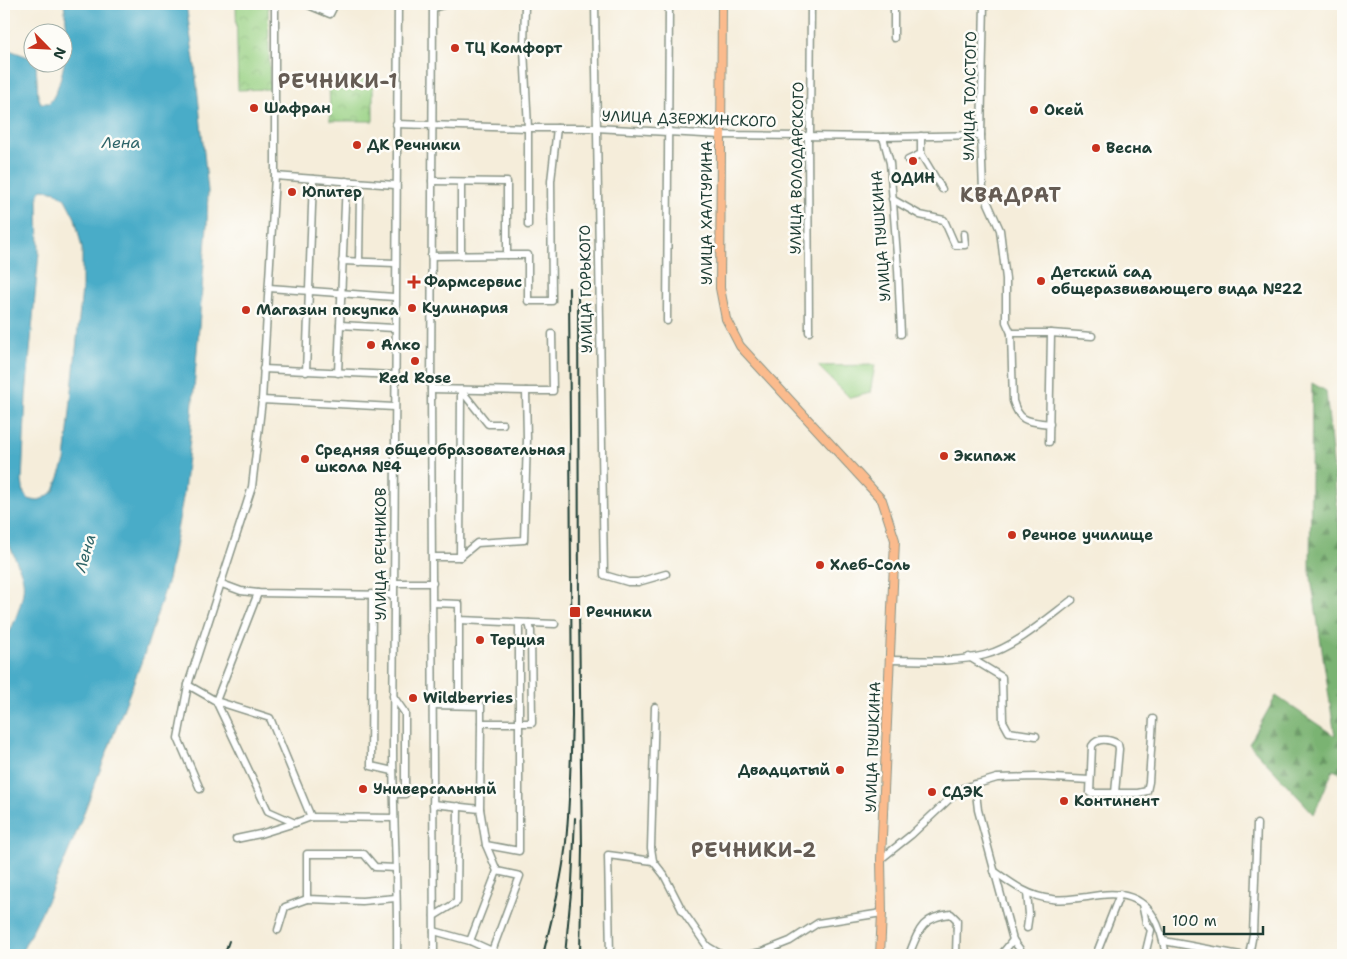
<svg xmlns="http://www.w3.org/2000/svg" width="1347" height="959" viewBox="0 0 1347 959" font-family="'Shantell Sans',sans-serif">
<style>
.forest{fill:url(#forest-firs);stroke:#4c7853}
.park{fill:url(#park-crowns);stroke:#5c875c}
.pitch{fill:#99d184;stroke:#5c875c}
.water{fill:#49acc8;stroke:#34747e;fill-rule:evenodd}
.lines{fill:none;stroke-linecap:round;stroke-linejoin:round}
.minor-casing{stroke:#8a9587;stroke-width:9}
.major-casing{stroke:#8a9587;stroke-width:10}
.minor{stroke:#fff;stroke-width:6}
.major{stroke:#fbbb8d;stroke-width:8}
.rail{stroke:#1f3d34;stroke-width:2}
.poi-dot{fill:#c8321e;stroke:#fdfcf7;stroke-width:2}
.labels{text-anchor:middle;dominant-baseline:central;stroke-width:5;stroke-linejoin:round;paint-order:stroke}
.poi-label{font-size:15px;font-weight:bold;fill:#1f3d34;stroke:#fdfcf7;text-anchor:start}
.street-label{font-size:15px;fill:#1f3d34;stroke:#fdfcf7}
.water-label{font-size:16px;font-style:italic;fill:#2e6468;stroke:#fdfcf7}
.district-label{font-size:20px;font-weight:bold;letter-spacing:1px;fill:#655c54;stroke:#fdfcf7}
</style>
<defs>
<pattern id="forest-firs" width="22" height="20" patternUnits="userSpaceOnUse" patternTransform="scale(1.25)"><rect width="22" height="20" fill="#7ab372"/><path d="M5 1l3.5 6h-7zM16 11l3.5 6h-7z" fill="#63935e"/></pattern>
<pattern id="park-crowns" width="20" height="18" patternUnits="userSpaceOnUse" patternTransform="scale(1.25)"><rect width="20" height="18" fill="#99d184"/><path d="M2 6a3 3 0 1 1 6 0M12 15a3 3 0 1 1 6 0" fill="none" stroke="#83b473"/></pattern>
</defs>
<rect width="100%" height="100%" fill="#fdfcf7"/>
<filter id="ink" filterUnits="userSpaceOnUse"><feTurbulence type="fractalNoise" baseFrequency=".02" numOctaves="2"/><feDisplacementMap in="SourceGraphic" scale="10" xChannelSelector="R" yChannelSelector="G"/><feConvolveMatrix kernelMatrix="1 2 1 2 8 2 1 2 1" color-interpolation-filters="sRGB"/></filter>
<filter id="wash" filterUnits="userSpaceOnUse"><feTurbulence type="fractalNoise" baseFrequency=".0096" numOctaves="4" result="noise"/><feDisplacementMap in="SourceGraphic" scale="20" xChannelSelector="R" yChannelSelector="G"/><feGaussianBlur stdDeviation="1.12" result="paint"/><feColorMatrix in="noise" values="0 0 0 0 0 0 0 0 0 0 0 0 0 0 0 0 0 1.4 0 .05"/><feComposite in="paint" operator="in"/></filter>
<g filter="url(#wash)">
<rect width="100%" height="100%" fill="#f5edda"/>
<polygon class="forest" points="1312,383 1326,391 1343,564 1343,774 1333,770 1314,814 1249,744 1276,696 1335,736 1310,571"/>
<g class="park">
<polygon points="236,4 268,4 270,89 238,90"/>
<polygon points="329,77 373,77 373,121 330,121"/>
</g>
<polygon class="pitch" points="875,365 870,393 850,398 818,366"/>
<path class="water" d="M64 4H186L195 67 208 191 207 226 190 439 184 492 168 580 144 655 75 836 48 899 20 955H4V644C12 628 26 598 23 580 22 573 18 565 15 558 12 550 9 543 4 537V48L31 58 32 62 36 65 38 96 41 103H49C59 94 66 58 67 43 67 30 66 17 64 4ZM43 189 56 192 65 199 75 218 82 248V289L65 461 54 491 44 498 36 501 29 499 24 494 22 481 26 396 39 252 38 196 40 191Z"/>
</g>
<g filter="url(#ink)">
<g class="lines">
<g class="minor-casing">
<g id="minor">
<polyline points="306,4 330,14 335,4"/>
<polyline points="433,4 431,389 434,955"/>
<polyline points="525,4 524,49 528,128 528,225"/>
<polyline points="595,4 604,575 628,582 638,582 666,574"/>
<polyline points="894,4 894,38"/>
<path d="M984 4 981 135 983 192 1000 230 1006 279V322L1011 333 1013 401C1020 424 1030 421 1050 424"/>
<polyline points="433,8 447,4"/>
<polyline points="396,124 528,128 596,128 721,135 883,137 981,135"/>
<polyline points="921,136 921,154 942,189"/>
<polyline points="883,137 890,163 898,269 901,334"/>
<polyline points="908,160 921,154"/>
<polyline points="275,176 395,185"/>
<polyline points="892,199 920,215 944,220 955,245 965,245 964,234"/>
<polyline points="507,255 528,255 528,301 552,301 551,181 557,128"/>
<polyline points="431,256 507,255 507,182 432,181"/>
<polyline points="461,256 461,182"/>
<polyline points="342,261 395,263"/>
<polyline points="359,262 360,193"/>
<polyline points="269,288 394,297"/>
<polyline points="667,321 669,4"/>
<polyline points="340,325 394,328"/>
<polyline points="809,332 808,136 810,133 811,4"/>
<polyline points="1011,333 1051,333 1092,336"/>
<polyline points="263,369 394,375"/>
<polyline points="306,372 313,179"/>
<polyline points="338,373 346,181"/>
<polyline points="431,389 526,391 527,439 524,540 477,543 460,557 433,557"/>
<polyline points="461,390 488,424 503,424"/>
<polyline points="526,391 553,391 552,334"/>
<polyline points="262,400 275,176 275,4"/>
<polyline points="1049,442 1051,333"/>
<polyline points="460,557 461,390"/>
<polyline points="393,583 433,583"/>
<polyline points="222,584 241,591 258,593 393,595"/>
<polyline points="258,593 216,701 270,718 311,817"/>
<polyline points="372,594 371,766 393,771"/>
<polyline points="433,603 459,604 459,620 555,624"/>
<polyline points="969,657 1002,677 1003,721 1009,732 1036,736"/>
<path d="M890 660C922 660 954 663 985 655 1015 647 1048 618 1072 600"/>
<polyline points="188,685 216,701 268,811 295,823 311,817 394,818"/>
<polyline points="393,696 405,713 405,794 394,794"/>
<polyline points="433,705 481,706 481,723 532,723 531,631 529,623"/>
<polyline points="459,705 459,620"/>
<polyline points="655,707 651,848 653,861 664,875 682,910 707,946 722,955"/>
<polyline points="975,784 978,810 1013,940 1024,955"/>
<polyline points="200,789 178,738 188,685 252,487 262,400 394,407"/>
<path d="M1115 793 1119 749 1118 744C1110 739 1097 737 1092 746L1090 793H1138L1147 791 1149 782 1153 719"/>
<polyline points="433,804 480,809 486,845 519,851 519,623"/>
<polyline points="480,809 481,723"/>
<polyline points="236,839 260,834 295,823"/>
<polyline points="881,859 911,835 960,789 997,778 1036,777 1090,780"/>
<polyline points="395,868 375,867 364,854 307,854 307,899 362,901 396,898"/>
<path d="M994 871C1012 884 1029 897 1052 899 1064 901 1075 898 1087 897 1097 895 1111 893 1121 895 1153 900 1161 928 1166 955"/>
<polyline points="1027,893 1029,914 1027,928"/>
<polyline points="1142,904 1146,923 1151,930 1145,955"/>
<polyline points="434,916 457,902 458,806"/>
<polyline points="278,930 285,907 307,899"/>
<polyline points="434,931 470,941 497,871 486,845"/>
<polyline points="470,941 492,951 520,876 497,871"/>
<polyline points="1164,941 1240,955"/>
<path d="M397 955C398 885 393 815 393 745 393 498 395 251 398 4"/>
<polyline points="610,955 608,855 653,861"/>
<polyline points="705,955 707,946"/>
<polyline points="747,955 762,952 790,941 818,923 882,913"/>
<path d="M909 955C919 929 922 917 951 914L957 920 956 955"/>
<polyline points="1001,955 1013,940"/>
<polyline points="1096,955 1120,894"/>
<polyline points="1249,955 1253,934 1257,824"/>
</g>
</g>
<g class="major-casing">
<polyline id="major" points="722,4 720,288 726,319 740,346 882,500 895,540 881,859 882,913 880,955"/>
</g>
<use href="#minor" class="minor"/>
<use href="#major" class="major"/>
<g class="rail">
<polyline points="578,288 579,612 582,847 580,955"/>
<polyline points="224,955 229,941"/>
<path d="M543 955C552 918 562 880 566 842 570 800 571 758 572 716L569 288"/>
<polyline points="565,955 572,882 575,818"/>
</g>
</g>
</g>
<g class="poi-dot">
<circle cx="455" cy="48" r="5"/>
<circle cx="254" cy="108" r="5"/>
<circle cx="1034" cy="110" r="5"/>
<circle cx="357" cy="145" r="5"/>
<circle cx="1096" cy="148" r="5"/>
<circle cx="913" cy="161" r="5"/>
<circle cx="292" cy="192" r="5"/>
<circle cx="1041" cy="281" r="5"/>
<path d="M411.5 274.5h5v5h5v5h-5v5h-5v-5h-5v-5h5z"/>
<circle cx="412" cy="308" r="5"/>
<circle cx="246" cy="310" r="5"/>
<circle cx="371" cy="345" r="5"/>
<circle cx="415" cy="361" r="5"/>
<circle cx="944" cy="456" r="5"/>
<circle cx="305" cy="459" r="5"/>
<circle cx="1012" cy="535" r="5"/>
<circle cx="820" cy="565" r="5"/>
<rect x="569" y="606" width="12" height="12" rx="2.5"/>
<circle cx="480" cy="640" r="5"/>
<circle cx="413" cy="698" r="5"/>
<circle cx="840" cy="770" r="5"/>
<circle cx="363" cy="789" r="5"/>
<circle cx="932" cy="792" r="5"/>
<circle cx="1064" cy="801" r="5"/>
</g>
<g class="labels">
<g class="poi-label">
<text x="465" y="48">ТЦ Комфорт</text>
<text x="264" y="108">Шафран</text>
<text x="1044" y="110">Окей</text>
<text x="367" y="145">ДК Речники</text>
<text x="1106" y="148">Весна</text>
<text x="913" y="178" text-anchor="middle">ОДИН</text>
<text x="302" y="192">Юпитер</text>
<text x="1051" y="272">Детский сад<tspan x="1051" dy="17">общеразвивающего вида №22</tspan></text>
<text x="424" y="282">Фармсервис</text>
<text x="422" y="308">Кулинария</text>
<text x="256" y="310">Магазин покупка</text>
<text x="381" y="345">Алко</text>
<text x="415" y="378" text-anchor="middle">Red Rose</text>
<text x="315" y="450">Средняя общеобразовательная<tspan x="315" dy="17">школа №4</tspan></text>
<text x="954" y="456">Экипаж</text>
<text x="1022" y="535">Речное училище</text>
<text x="830" y="565">Хлеб-Соль</text>
<text x="586" y="612">Речники</text>
<text x="490" y="640">Терция</text>
<text x="423" y="698">Wildberries</text>
<text x="830" y="770" text-anchor="end">Двадцатый</text>
<text x="373" y="789">Универсальный</text>
<text x="942" y="792">СДЭК</text>
<text x="1074" y="801">Континент</text>
</g>
<g class="street-label">
<text transform="translate(970 96) rotate(-89)">УЛИЦА ТОЛСТОГО</text>
<text transform="translate(689 119) rotate(2)">УЛИЦА ДЗЕРЖИНСКОГО</text>
<text transform="translate(797 168) rotate(-89)">УЛИЦА ВОЛОДАРСКОГО</text>
<text transform="translate(707 213) rotate(-90)">УЛИЦА ХАЛТУРИНА</text>
<text transform="translate(881 236) rotate(-94)">УЛИЦА ПУШКИНА</text>
<text transform="translate(586 289) rotate(-91)">УЛИЦА ГОРЬКОГО</text>
<text transform="translate(381 554) rotate(-90)">УЛИЦА РЕЧНИКОВ</text>
<text transform="translate(873 747) rotate(-88)">УЛИЦА ПУШКИНА</text>
</g>
<g class="water-label">
<text x="121" y="142">Лена</text>
<text transform="translate(85 553) rotate(-74)">Лена</text>
</g>
<g class="district-label">
<text x="338" y="81">РЕЧНИКИ-1</text>
<text x="1011" y="195">КВАДРАТ</text>
<text x="754" y="850">РЕЧНИКИ-2</text>
</g>
</g>
<rect width="1347" height="959" fill="none" stroke="#fdfcf7" stroke-width="20"/>
<g transform="translate(48 48) rotate(114)"><circle r="24" fill="#fdfcf7" stroke="#a4b0a9"/>
<path d="M0-4L9 19L0 12L-9 19Z" fill="#c8321e"/>
<text y="-8" font-size="14" font-weight="bold" text-anchor="middle" fill="#1f3d34">N</text>
</g>
<path d="M1164 926v8h99v-8" fill="none" stroke="#1f3d34" stroke-width="2.5"/>
<text x="1172" y="926" font-size="15" fill="#1f3d34" stroke="#fdfcf7" stroke-width="4" paint-order="stroke">100 m</text>
</svg>
